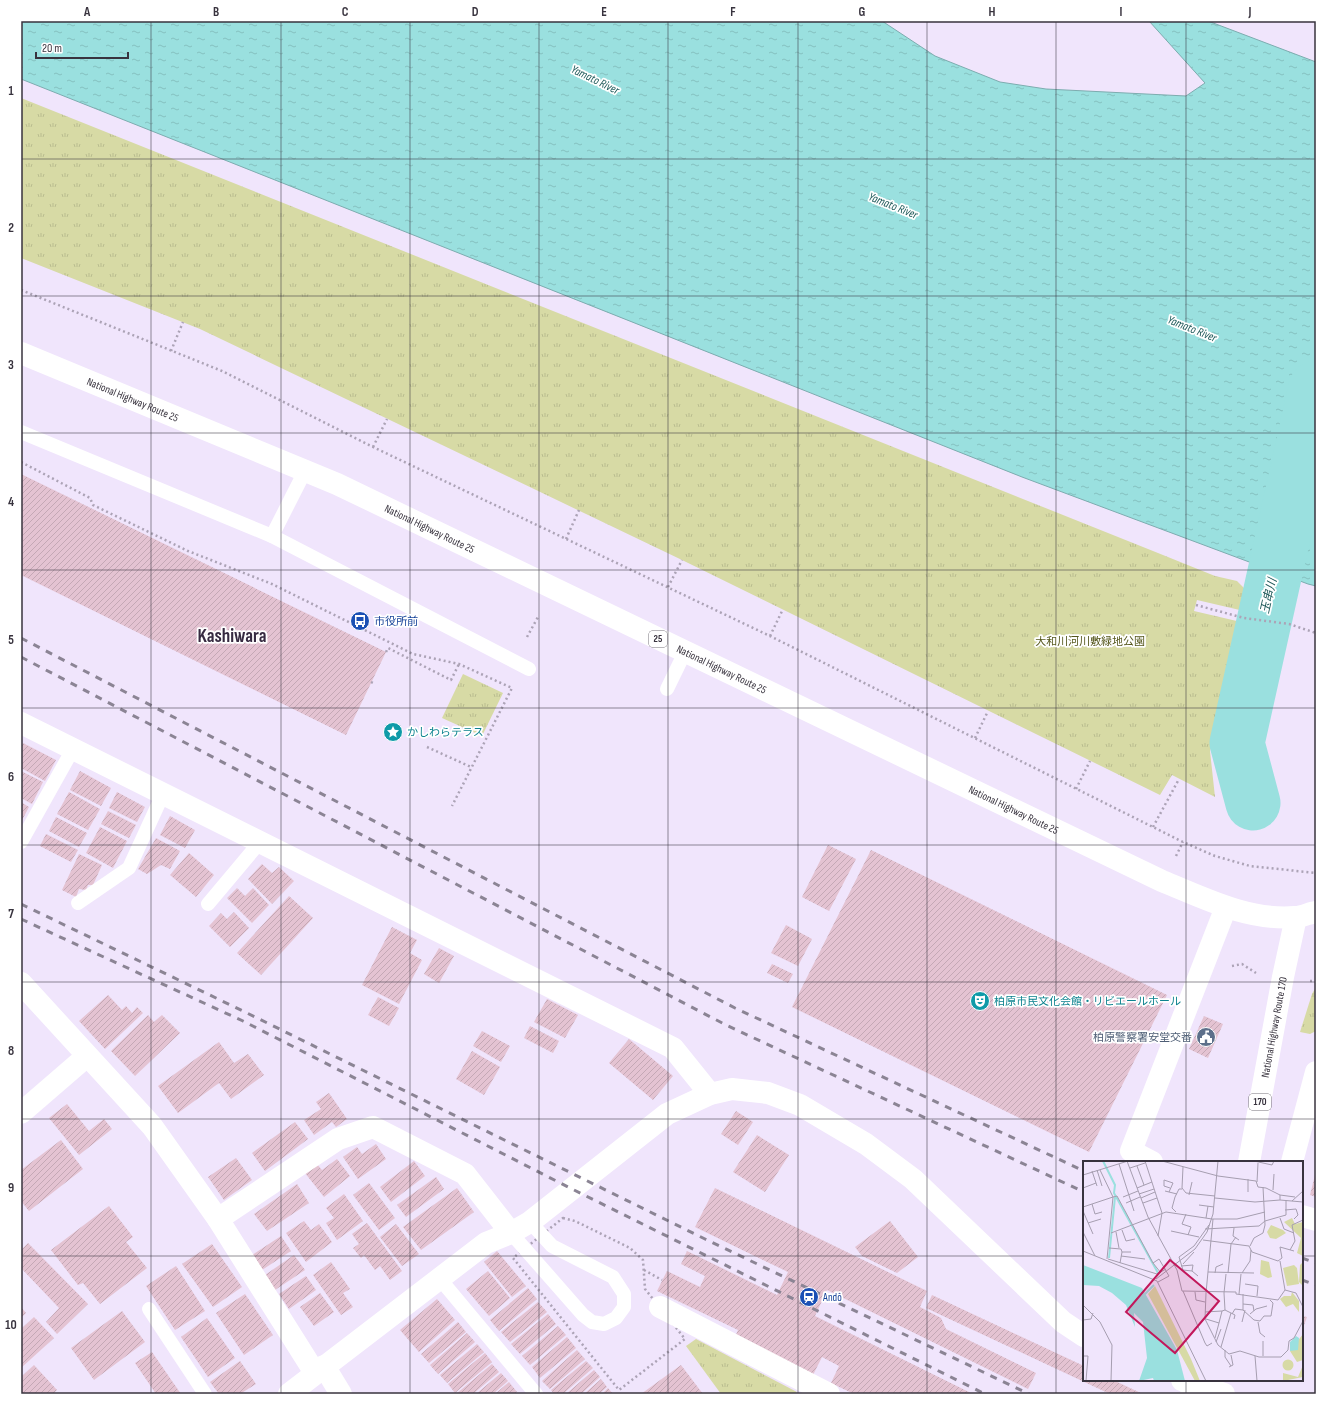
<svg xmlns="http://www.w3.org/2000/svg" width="1337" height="1415" viewBox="0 0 1337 1415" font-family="'Sofia Sans Condensed','Noto Sans JP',sans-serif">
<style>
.grass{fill:url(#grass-tufts)}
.water{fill:url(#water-ripples);stroke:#7dacaf}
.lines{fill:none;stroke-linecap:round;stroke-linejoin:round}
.river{stroke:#9ae0df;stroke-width:55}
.building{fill:url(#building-hatch)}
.path{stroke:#aca3b6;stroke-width:2.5;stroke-dasharray:2 3;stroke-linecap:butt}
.lane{stroke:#fff;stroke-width:14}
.street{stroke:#fff;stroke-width:22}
.highway{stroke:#fff;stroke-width:22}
.rail{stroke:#8b8494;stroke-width:3;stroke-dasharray:7 7;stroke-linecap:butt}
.grid{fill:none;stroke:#38333e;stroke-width:1;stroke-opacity:0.55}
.labels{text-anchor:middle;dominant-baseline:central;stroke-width:3.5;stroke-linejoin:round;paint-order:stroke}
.shield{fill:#fff;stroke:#747078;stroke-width:1}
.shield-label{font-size:10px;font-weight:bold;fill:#38333e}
.street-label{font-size:11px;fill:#38333e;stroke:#fff}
.transit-label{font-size:11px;fill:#164399;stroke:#fff;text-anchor:start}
.park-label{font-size:11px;fill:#55571c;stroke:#fff}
.culture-label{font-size:11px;fill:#0d838f;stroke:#fff;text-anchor:start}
.service-label{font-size:11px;fill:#4e5e75;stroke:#fff;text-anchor:end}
.water-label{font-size:12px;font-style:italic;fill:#1e5959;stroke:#fff}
.town-label{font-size:19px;font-weight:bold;fill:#362a41;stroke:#fff}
.inset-river{fill:none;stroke:#9ae0df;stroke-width:2}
.inset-road{fill:none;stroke:#a69eb0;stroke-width:1}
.view{fill:#c2185b;fill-opacity:0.15;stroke:#c2185b;stroke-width:2}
.inset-edge{fill:none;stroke:#38333e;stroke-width:2}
.neatline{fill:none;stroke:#38333e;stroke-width:1.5}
.grid-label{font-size:13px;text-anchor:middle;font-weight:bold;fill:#38333e}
</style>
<defs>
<pattern id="grass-tufts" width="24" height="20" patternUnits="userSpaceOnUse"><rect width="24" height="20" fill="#d7daa5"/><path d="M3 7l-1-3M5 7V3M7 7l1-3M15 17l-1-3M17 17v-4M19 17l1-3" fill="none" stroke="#b9bc8f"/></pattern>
<pattern id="water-ripples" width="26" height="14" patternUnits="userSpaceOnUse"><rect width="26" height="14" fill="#9ae0df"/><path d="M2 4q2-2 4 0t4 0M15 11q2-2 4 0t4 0" fill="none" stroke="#85c1c0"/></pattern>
<pattern id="building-hatch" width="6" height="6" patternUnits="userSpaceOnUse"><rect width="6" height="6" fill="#e4c3d2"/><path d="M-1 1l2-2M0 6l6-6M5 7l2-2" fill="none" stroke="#c4a8b5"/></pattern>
</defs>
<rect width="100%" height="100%" fill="#f0e5fc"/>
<g class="grass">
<polygon points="21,98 1158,553 1215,576 1237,581 1244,588 1244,611 1197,600 1194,611 1241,622 1210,751 1215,797 1172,775 1160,795 682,560 200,329 21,258"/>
<polygon points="463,674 503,693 482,736 442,718"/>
<polygon points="1316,987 1316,1031 1310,1034 1300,1032 1312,994"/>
<polygon points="696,1339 797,1392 795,1394 721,1394 686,1346"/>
</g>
<polygon class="water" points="21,21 882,21 935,56 1000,82 1046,89 1186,96 1205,83 1149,21 1208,21 1316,62 1316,586 1308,584 1022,477 21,79"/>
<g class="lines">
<polyline class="river" points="1253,803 1237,743 1316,388"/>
</g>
<g class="building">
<polygon points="21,474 386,652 346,735 21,575"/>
<polygon points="23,743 56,760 45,781 21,768 21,747"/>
<polygon points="21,771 43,782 32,804 21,798"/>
<polygon points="80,771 111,788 101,806 70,790"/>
<polygon points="69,792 100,809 88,830 57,814"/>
<polygon points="117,792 145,807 137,822 109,808"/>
<polygon points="21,802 29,807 21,822"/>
<polygon points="108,811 136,825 129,838 101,824"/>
<polygon points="170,816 195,830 185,848 160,835"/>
<polygon points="56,817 87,833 79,847 49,831"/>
<polygon points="100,827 127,841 113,868 86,853"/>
<polygon points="46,834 78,850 71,862 40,846"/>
<polygon points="156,838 180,851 170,869 161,865 147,874 138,869"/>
<polygon points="828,845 856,859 829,911 802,897"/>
<polygon points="871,850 1167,995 1089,1152 792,1007"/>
<polygon points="189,853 214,875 196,897 170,875"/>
<polygon points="79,854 102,865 93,885 88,885 86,890 79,889 76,897 62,890"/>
<polygon points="262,864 272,873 279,867 294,881 272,904 248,879"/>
<polygon points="237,888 245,896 253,888 269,905 252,923 227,898"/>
<polygon points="289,896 313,918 261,975 237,953"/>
<polygon points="234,912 249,928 230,947 209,926 221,913 227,919"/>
<polygon points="786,925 812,939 798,966 771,953"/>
<polygon points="392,927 417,940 410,953 422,960 399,1004 362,985"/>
<polygon points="439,948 454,956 439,983 424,974"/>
<polygon points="772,964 793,974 788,983 767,973"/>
<polygon points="108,995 122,1010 126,1006 132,1013 137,1007 143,1013 105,1049 79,1021"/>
<polygon points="378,997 399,1008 389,1026 368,1015"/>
<polygon points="547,999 578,1015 565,1038 534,1022"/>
<polygon points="148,1015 154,1022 162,1015 180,1033 135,1076 111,1051"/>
<polygon points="1204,1016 1223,1024 1208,1058 1189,1049"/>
<polygon points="530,1026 559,1041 553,1053 524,1038"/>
<polygon points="482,1031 510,1046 501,1062 473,1046"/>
<polygon points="629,1039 673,1076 653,1100 609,1063"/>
<polygon points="219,1042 234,1063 248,1054 264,1075 231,1099 219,1083 178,1113 158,1086"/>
<polygon points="472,1051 500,1067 484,1095 456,1079"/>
<polygon points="329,1093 347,1119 336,1127 332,1122 314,1135 304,1120 321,1109 316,1102"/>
<polygon points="67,1104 89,1131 104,1119 112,1129 79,1155 49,1118"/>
<polygon points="736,1111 753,1122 738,1145 721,1134"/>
<polygon points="295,1122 308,1139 265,1171 252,1153"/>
<polygon points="757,1135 789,1155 765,1192 733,1172"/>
<polygon points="61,1140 83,1169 29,1211 21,1201 21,1170"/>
<polygon points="376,1144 386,1159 358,1179 343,1157 357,1147 362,1154"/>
<polygon points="236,1158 252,1180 224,1200 208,1177"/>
<polygon points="337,1159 350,1176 324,1197 305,1173 317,1164 322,1170"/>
<polygon points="414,1161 425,1176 391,1202 380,1187"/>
<polygon points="1315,1175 1316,1175 1316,1197 1310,1195"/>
<polygon points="436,1177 444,1189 406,1217 397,1205"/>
<polygon points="369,1183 395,1218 379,1230 353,1195"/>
<polygon points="297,1184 309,1203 267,1231 254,1214"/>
<polygon points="457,1188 474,1212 421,1250 403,1227"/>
<polygon points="715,1188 927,1291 920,1307 941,1318 946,1329 1036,1373 1028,1389 827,1290 815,1316 973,1394 854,1394 831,1383 839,1366 822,1357 813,1375 735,1337 738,1330 657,1291 667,1271 700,1287 705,1276 681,1264 687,1251 777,1295 788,1272 695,1227"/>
<polygon points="344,1194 363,1221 337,1240 326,1223 334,1218 326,1208"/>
<polygon points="109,1206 133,1237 126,1242 147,1268 100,1304 83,1283 78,1285 51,1250"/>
<polygon points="304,1221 311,1230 319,1224 332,1242 306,1262 286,1233"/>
<polygon points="890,1221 918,1257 897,1273 862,1256 855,1247"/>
<polygon points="367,1223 402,1271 390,1280 380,1266 375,1270 364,1255 361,1258 353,1248 359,1244 352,1234"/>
<polygon points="396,1224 419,1254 402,1266 380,1237"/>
<polygon points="281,1236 291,1251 262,1270 252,1255"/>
<polygon points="28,1243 88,1304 57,1334 46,1322 59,1308 21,1268 21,1250"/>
<polygon points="212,1244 242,1287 213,1307 182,1264"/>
<polygon points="497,1251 526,1286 512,1297 484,1262"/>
<polygon points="294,1255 305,1270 275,1290 265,1275"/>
<polygon points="331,1262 350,1289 343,1293 353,1307 341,1315 313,1275"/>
<polygon points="176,1266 205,1311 175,1330 146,1286"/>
<polygon points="488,1271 510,1298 489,1316 466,1289"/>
<polygon points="306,1276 316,1290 289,1309 279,1294"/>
<polygon points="528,1288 537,1299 499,1331 490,1320"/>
<polygon points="320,1293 334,1312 314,1326 300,1307"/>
<polygon points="245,1294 273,1335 244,1355 216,1313"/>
<polygon points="932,1295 1084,1366 1084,1380 1113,1380 1143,1394 1110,1394 926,1308"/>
<polygon points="437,1299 455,1320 419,1352 400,1330"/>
<polygon points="538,1302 547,1312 510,1342 501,1332"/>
<polygon points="21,1307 26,1313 21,1318"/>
<polygon points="122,1311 145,1342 94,1380 71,1348"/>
<polygon points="548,1314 556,1324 520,1354 511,1344"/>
<polygon points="1302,1316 1307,1317 1302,1331"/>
<polygon points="34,1317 54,1338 21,1368 21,1329"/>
<polygon points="207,1318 235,1358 208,1377 181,1337"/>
<polygon points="458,1322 466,1332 429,1363 421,1354"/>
<polygon points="558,1326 566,1335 530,1365 522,1356"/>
<polygon points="467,1333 475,1342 438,1374 430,1365"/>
<polygon points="567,1337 576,1348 540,1378 532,1367"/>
<polygon points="477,1344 484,1352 447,1383 440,1375"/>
<polygon points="577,1350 585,1359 550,1389 542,1381"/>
<polygon points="152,1352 181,1394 156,1394 135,1363"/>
<polygon points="485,1353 492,1362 455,1393 448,1384"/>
<polygon points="240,1361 256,1384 240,1394 219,1394 210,1382"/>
<polygon points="586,1361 593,1368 563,1394 554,1394 551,1390"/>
<polygon points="492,1364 499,1372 473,1394 456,1394"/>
<polygon points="34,1365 57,1390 53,1394 21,1394 21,1377"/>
<polygon points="681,1365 703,1394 641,1394"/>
<polygon points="594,1370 600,1377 581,1394 566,1394"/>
<polygon points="501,1373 508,1381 493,1394 476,1394"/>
<polygon points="601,1379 607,1387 599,1394 584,1394"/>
<polygon points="509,1382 517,1392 514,1394 495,1394"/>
<polygon points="608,1388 613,1394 602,1394"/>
</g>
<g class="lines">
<g class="path">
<polyline points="21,290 222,371 373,447 770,636 1183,842 1215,856 1250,866 1316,873"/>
<polyline points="171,351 183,322"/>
<polyline points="373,447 387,419"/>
<polyline points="21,462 90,498 93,505 188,551 272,584 413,654 459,664 512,688 452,806"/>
<polyline points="566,539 579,510"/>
<polyline points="668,587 682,560"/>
<polyline points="1196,605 1244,618 1289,624 1316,633"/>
<polyline points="770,636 783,609"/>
<polyline points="527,637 538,617"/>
<polyline points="386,652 388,648 451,680 459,664"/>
<polyline points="371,682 375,684"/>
<polyline points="975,738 988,711"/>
<polyline points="427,747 471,767"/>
<polyline points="1076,789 1090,761"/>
<polyline points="1153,827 1179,779"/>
<polyline points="1176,856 1183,842"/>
<polyline points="1232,966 1242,964 1256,973"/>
<polyline points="1310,981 1316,981"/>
<polygon points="563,1218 575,1221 630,1248 643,1260 645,1289 685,1339 619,1390 513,1258"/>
<polyline points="644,1270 662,1280"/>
</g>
<g class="lane">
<polyline points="21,432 272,536 529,669"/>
<polyline points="272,536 305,471"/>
<polyline points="667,689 685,652"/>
<polyline points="21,842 73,749"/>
<polyline points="78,903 129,868 163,794"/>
<polyline points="208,904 260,842"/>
<polyline points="511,1233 583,1315 592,1322 604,1324 616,1318 624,1307 624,1294 613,1277 552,1246 530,1222"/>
<polyline points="440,1279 536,1394"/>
<polyline points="149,1309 205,1394"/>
</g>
<g class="street">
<polyline points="21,723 673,1048 710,1094"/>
<polyline points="21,983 152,1126 218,1219 315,1373"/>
<polyline points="21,1113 87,1056"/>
<polyline points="1152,1162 1131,1151 1226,907"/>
<polyline points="1292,1162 1316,1072"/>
<polyline points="1302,1216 1316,1220"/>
<polyline points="218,1219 338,1139 373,1127 465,1174 511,1233"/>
<polyline points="660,1307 829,1394"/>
<polyline points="324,1366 341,1394"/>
<polyline points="1182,1380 1224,1394"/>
<polyline points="289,1394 486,1243 511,1233 530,1222 667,1114 710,1094 732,1089 768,1093 800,1105 866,1144 913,1179 1063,1322 1084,1336"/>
</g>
<g class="highway">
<path id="s1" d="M21 353 337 484 1162 881C1204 898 1248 921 1295 917 1302 917 1309 913 1316 912"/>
<path id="s2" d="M1249 1162 1283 977 1296 917"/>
<polyline points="1191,1394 1194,1380"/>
</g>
<g class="rail">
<polyline points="21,638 735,1008 1084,1171"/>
<polyline points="21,657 726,1025 1084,1192"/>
<polyline points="21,904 245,1012 705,1239 1029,1394"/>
<polyline points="21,919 243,1021 572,1189 985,1394"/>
<polyline points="1302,1258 1316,1263"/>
<polyline points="1302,1280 1316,1285"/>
</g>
</g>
<path class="grid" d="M151 21V1394M281 21V1394M410 21V1394M539 21V1394M668 21V1394M798 21V1394M927 21V1394M1056 21V1394M1186 21V1162M21 159H1316M21 296H1316M21 433H1316M21 570H1316M21 708H1316M21 845H1316M21 982H1316M21 1119H1316M21 1256H1084M1302 1256H1316M1186 1380V1394"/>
<defs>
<g id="bus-disc" transform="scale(1)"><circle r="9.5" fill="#1a4fb4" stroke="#fff"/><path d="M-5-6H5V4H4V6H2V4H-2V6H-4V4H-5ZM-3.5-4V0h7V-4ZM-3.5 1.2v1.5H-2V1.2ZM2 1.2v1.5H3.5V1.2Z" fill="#fff"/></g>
<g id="sight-disc" transform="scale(1)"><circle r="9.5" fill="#0f9aa8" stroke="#fff"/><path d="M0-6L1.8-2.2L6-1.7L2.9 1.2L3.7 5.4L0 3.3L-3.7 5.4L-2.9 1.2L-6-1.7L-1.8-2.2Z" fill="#fff"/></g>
<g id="theatre-disc" transform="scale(1)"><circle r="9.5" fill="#0f9aa8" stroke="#fff"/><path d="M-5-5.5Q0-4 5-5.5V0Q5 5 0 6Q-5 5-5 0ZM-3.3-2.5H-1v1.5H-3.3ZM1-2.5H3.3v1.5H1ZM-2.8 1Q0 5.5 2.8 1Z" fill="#fff"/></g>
<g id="civic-disc" transform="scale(1)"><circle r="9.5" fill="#5c6f8a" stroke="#fff"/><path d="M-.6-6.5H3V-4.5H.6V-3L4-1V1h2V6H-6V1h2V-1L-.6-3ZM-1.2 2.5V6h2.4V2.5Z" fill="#fff"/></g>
<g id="station-disc" transform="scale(1)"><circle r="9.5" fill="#1a4fb4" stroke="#fff"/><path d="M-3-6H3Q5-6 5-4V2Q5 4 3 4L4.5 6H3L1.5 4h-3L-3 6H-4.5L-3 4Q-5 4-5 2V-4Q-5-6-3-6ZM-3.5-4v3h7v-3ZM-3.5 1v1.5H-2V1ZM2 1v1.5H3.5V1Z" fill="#fff"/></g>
</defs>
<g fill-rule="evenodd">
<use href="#bus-disc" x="360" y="621"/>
<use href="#sight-disc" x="393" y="732"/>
<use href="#theatre-disc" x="980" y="1001"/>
<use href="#civic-disc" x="1206" y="1037"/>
<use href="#station-disc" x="809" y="1297"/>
</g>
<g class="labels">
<g class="shield">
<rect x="649" y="631" width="18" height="16" rx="3"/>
<rect x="1249" y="1094" width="22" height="16" rx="3"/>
</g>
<g class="shield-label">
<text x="658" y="639">25</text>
<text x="1260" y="1102">170</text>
</g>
<g class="street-label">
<text stroke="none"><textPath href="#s1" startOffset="121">National Highway Route 25</textPath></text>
<text stroke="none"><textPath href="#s1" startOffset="445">National Highway Route 25</textPath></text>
<text stroke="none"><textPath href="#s1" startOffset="769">National Highway Route 25</textPath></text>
<text stroke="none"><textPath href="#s1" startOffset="1093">National Highway Route 25</textPath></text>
<text stroke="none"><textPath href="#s2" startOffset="137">National Highway Route 170</textPath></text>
</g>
<g class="transit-label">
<text x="374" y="621">市役所前</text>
<text x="823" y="1297">Andō</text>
</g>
<g class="park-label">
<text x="1090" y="641">大和川河川敷緑地公園</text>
</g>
<g class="culture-label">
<text x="407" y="732">かしわらテラス</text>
<text x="994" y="1001">柏原市民文化会館・リビエールホール</text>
</g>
<g class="service-label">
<text x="1192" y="1037">柏原警察署安堂交番</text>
</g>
<g class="water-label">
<text transform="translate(595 80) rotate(26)">Yamato River</text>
<text transform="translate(893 206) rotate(22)">Yamato River</text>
<text transform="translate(1192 329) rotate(22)">Yamato River</text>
<text transform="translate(1269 596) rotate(-77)">玉串川</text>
</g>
<g class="town-label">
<text x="232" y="636">Kashiwara</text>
</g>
</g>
<g transform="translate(1083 1161)">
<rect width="220" height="220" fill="#f0e5fc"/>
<path d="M72 125 108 198 117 220H112L65 133ZM199.5 204a5.5 5.5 0 1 1 11 0a5.5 5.5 0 1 1-11 0Z" fill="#d7daa5"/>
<path d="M209 57 212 63 220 61V95L214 92 218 77 201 61ZM188 64 200 69 203 72 193 78 187 77 184 71ZM220 101V125L216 121 217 104ZM220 173V199L214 201 207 190ZM220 204V216L200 220V212L215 216Z" fill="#d7daa5"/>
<path d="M209 131 216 140V151L210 143 203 146 197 138 201 135H208Z" fill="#d7daa5"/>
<path d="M178 99 186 101 189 116 185 117 177 113ZM211 104 214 107 216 123 204 125 200 107Z" fill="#d7daa5"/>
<path d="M0 104 59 127 94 189 102 220H71L70 217 56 220 64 197 60 161 51 152 52 166 43 144 29 132 16 125 0 124ZM213 175 216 177 215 189 207 190V181Z" fill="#9ae0df"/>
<path class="inset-river" d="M20 0 32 24 31 32 75 112M26 97 32 36M61 134 71 124"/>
<path class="inset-road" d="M44 0 65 56 94 109 99 130 153 131V133L195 139 202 129 197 100M62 0 79 52 75 75M79 0 135 15 173 20 175 26 183 27 197 34V39M171 0 189 4 191 0M36 3 51 50M54 5 61 24M100 6 99 27 103 32 132 35M47 7 62 2M14 9 19 25M17 9 30 36M9 10 14 25M0 14 45 0M174 21 175 2M0 27 13 22M54 27 69 21M190 29 191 13M82 30 94 33M86 31 90 22 81 19V25L87 27M165 31V18M56 33 71 28M106 34 109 21M197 34 212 36M30 36 34 35 70 102 78 112M40 36 55 30M58 37 72 31M132 37 172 41 197 39 220 41M209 40 220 30M43 42 57 36M60 42 74 37M9 43 12 53 19 51M116 44 131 46M0 46 30 36 24 98M202 49 213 48 215 54 211 58M0 50 10 73M93 51 89 47 92 36 96 28H99M103 53 99 63 108 66 105 74M123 57 125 45M197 57 201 68 211 72M5 62 18 58M151 67 150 75 156 79M122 68 176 65 182 60 203 54V39M39 69 43 80 52 78M88 70 116 76M0 71 12 95M33 71 36 87M28 72 83 51 129 58H154L182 51M120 79 166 85 169 91 195 100 199 97 197 86 211 90M167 85 171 77 180 72 182 64 180 26M26 87 38 88 39 91M207 89 212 80 209 64 220 59M0 90 74 120 123 220M38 95 62 98M25 98 74 113 83 108M37 102 39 91H48M70 102 76 98 86 115 75 121M100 103 111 91M98 105 110 104 109 110M125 111 171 112M132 112 133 106 140 103M145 112 148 83 153 76M159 112 167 100 168 89M115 115 109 110 100 109 96 96 111 85 126 64M73 118 112 88 124 71 130 53 135 0M162 123 175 125 174 135M202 129 213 132 220 146M100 130 122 182 124 185 129 182M112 131 113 139 122 141M123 132 122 158 135 184 146 193 157 190 176 196H198L205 189 206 180 211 177 220 160M123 132 130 58M141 132 143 113M156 133 158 113M160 133V149M160 143 170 144 171 150M0 144 17 161 29 184 28 220M142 149 152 154 151 158M122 151 139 150M149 153 152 148 160 149 171 159 177 160 181 155H188L190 142 187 139M167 153 173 148 184 145M123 158 136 162 139 150 142 149 141 132M0 159 8 158 10 152M159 161 162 149M175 161 177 172 182 176M132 177 136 162M133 181 138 168M138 186 148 152M142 189V196L148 205M0 195H5L3 220M172 195 174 220M180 195V180M146 206 150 204 148 194"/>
<path class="view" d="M87 99 136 140 92 192 43 151Z"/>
<rect width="220" height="220" class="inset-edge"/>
</g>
<rect width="1337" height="1415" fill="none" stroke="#ffffff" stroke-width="44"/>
<path d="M36 52v6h92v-6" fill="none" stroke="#38333e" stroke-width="2"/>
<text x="42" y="52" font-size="12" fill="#38333e" stroke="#ffffff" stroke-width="3" paint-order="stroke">20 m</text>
<rect x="22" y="22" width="1293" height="1371" class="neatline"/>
<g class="grid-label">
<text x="87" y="16">A</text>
<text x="216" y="16">B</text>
<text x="345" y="16">C</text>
<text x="475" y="16">D</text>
<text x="604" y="16">E</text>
<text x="733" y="16">F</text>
<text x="862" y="16">G</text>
<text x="992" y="16">H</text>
<text x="1121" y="16">I</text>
<text x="1250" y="16">J</text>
<text x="11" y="95">1</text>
<text x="11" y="232">2</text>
<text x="11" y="369">3</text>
<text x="11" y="506">4</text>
<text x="11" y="644">5</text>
<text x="11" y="781">6</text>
<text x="11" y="918">7</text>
<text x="11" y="1055">8</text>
<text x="11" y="1192">9</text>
<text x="11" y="1329">10</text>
</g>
</svg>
